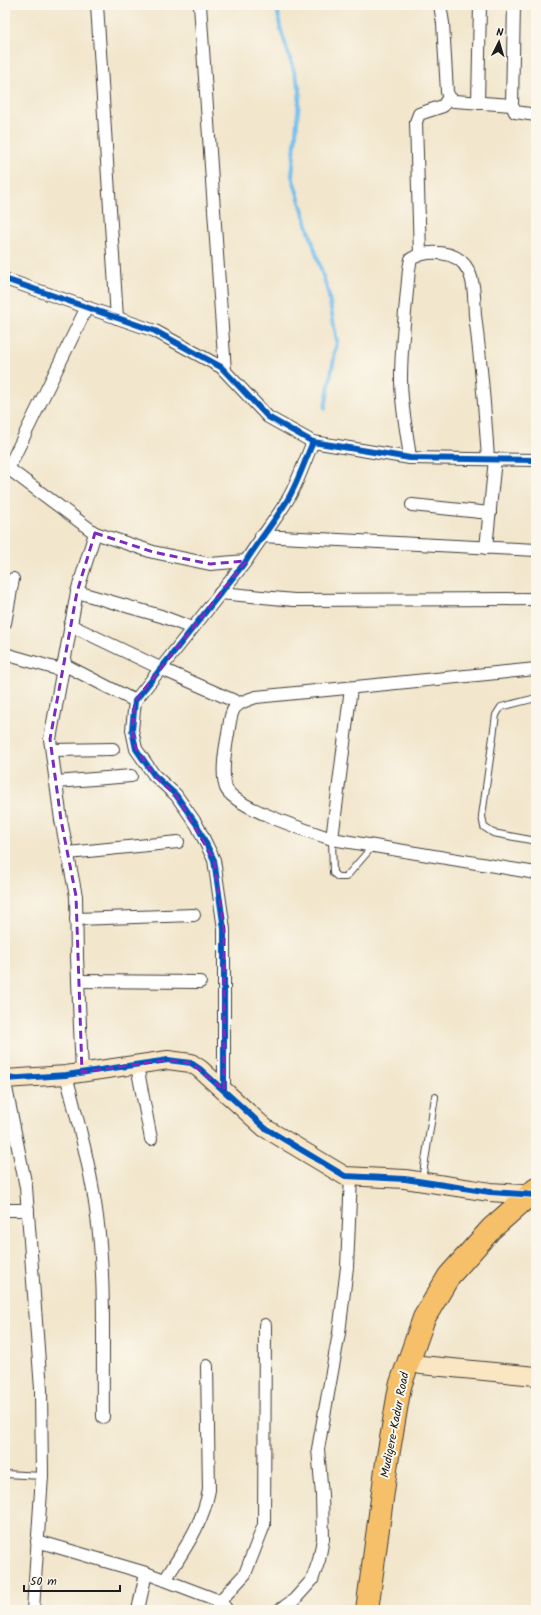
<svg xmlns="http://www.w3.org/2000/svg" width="541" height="1615" viewBox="0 0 541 1615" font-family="Kalam,sans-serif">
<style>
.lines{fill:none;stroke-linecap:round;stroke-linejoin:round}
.stream{stroke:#75c0ee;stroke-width:4}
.lane-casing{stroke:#3c3a36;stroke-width:8}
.street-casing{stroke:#3c3a36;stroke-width:14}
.secondary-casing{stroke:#3c3a36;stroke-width:20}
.highway-casing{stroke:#3c3a36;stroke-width:24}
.lane{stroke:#fff;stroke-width:6}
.street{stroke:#fff;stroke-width:12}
.secondary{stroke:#fbe6c4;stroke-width:18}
.highway{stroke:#f6c06b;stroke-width:22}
.cycleway-casing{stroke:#fbf7ec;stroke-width:8}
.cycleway{stroke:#0057b8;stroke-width:6}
.marked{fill:none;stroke:#7b2cbf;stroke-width:3;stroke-dasharray:8 5;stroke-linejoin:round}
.labels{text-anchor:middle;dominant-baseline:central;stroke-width:4;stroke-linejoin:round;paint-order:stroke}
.street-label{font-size:12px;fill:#1c1c1c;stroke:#fbf7ec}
</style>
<rect width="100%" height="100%" fill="#fbf7ec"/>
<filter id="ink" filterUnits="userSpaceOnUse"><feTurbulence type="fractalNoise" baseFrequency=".025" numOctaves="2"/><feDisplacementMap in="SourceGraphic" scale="8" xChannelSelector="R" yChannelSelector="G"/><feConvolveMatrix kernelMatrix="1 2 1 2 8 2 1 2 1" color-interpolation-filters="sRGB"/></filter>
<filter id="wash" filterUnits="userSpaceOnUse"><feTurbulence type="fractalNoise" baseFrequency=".012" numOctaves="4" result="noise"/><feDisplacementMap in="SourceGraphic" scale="16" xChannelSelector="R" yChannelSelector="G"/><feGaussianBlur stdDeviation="0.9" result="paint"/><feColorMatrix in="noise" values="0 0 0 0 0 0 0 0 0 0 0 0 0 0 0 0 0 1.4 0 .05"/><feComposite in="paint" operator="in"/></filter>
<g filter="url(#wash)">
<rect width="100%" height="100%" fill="#f2e6cc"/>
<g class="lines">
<polyline class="stream" points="277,5 280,27 300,90 292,176 328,292 337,341 325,408"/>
</g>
</g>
<g filter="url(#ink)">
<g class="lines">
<g class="lane-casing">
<g id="lane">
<polyline points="536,698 501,707 496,715 482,816 484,827 493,833 536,841"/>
<polyline points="332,839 333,873 338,877 346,877 372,847"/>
<polyline points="422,1180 435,1097"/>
<polyline points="5,1474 42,1476"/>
</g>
</g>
<g class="street-casing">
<g id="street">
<polyline points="97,5 117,318"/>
<polyline points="200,5 225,371"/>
<polyline points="440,5 443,23 447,92 449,97 454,101 512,105"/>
<polyline points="514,5 512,105 515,112 536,115"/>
<polyline points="478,103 480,5"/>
<polyline points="420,254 416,122 419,114 443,106 449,97"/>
<polyline points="5,279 155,331 221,367 268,417 313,442 410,458 536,460"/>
<path d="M410 458C407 432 401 406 401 379 401 343 406 305 409 269L411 259C427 249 458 250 468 270 475 283 474 301 475 315 481 363 485 411 488 459"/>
<polyline points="5,466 95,533 153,552 210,564 246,561"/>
<polyline points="8,469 87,307"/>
<polyline points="412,505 490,513"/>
<polyline points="261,536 536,550"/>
<polyline points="486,548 495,459"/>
<polyline points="77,592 161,616 192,628"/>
<polyline points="220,593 294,600 536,599"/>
<polyline points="5,623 13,579"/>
<polyline points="70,625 162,669 239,703"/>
<polyline points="5,654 61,670"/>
<polyline points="63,664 135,701"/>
<polyline points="351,688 332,839 536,873"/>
<polyline points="52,750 113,749"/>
<polyline points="56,782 131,776"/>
<path d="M332 839C311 832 233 807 226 788 221 773 225 750 228 734 232 709 230 705 256 697L536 669"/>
<polyline points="68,853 178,842"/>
<polyline points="76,919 194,915"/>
<polyline points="78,981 200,982"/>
<polyline points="137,1066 151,1139"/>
<polyline points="82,1072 77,957 76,896 61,820 50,739 77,592 95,533"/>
<path d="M66 1075C78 1122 91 1169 97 1217 106 1282 102 1351 103 1417"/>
<polyline points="5,1083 26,1187 41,1389 42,1476 33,1610"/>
<path d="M224 1090V929L214 860 197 825 176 795 154 775 136 749 132 730 135 701 246 561C259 540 275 521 288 499 298 482 305 460 313 442"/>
<polyline points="5,1210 28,1210"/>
<polyline points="37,1541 146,1573"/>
<path d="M165 1580C183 1551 203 1524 209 1490L207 1366"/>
<polyline points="138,1610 146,1573 220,1601 227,1610"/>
<polyline points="217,1610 220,1601 245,1574 264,1525 265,1325"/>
<polyline points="280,1610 294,1600 312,1580 319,1560 323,1539 322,1495 318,1449 339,1333 347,1267 351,1176"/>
</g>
</g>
<g class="secondary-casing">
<g id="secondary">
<polyline points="5,1079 66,1075 168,1060 191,1063 200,1069 265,1128 345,1176 405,1179 490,1192 536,1195"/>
<polyline points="421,1365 536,1376"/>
</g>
</g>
<g class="highway-casing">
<polyline id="highway" points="367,1610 387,1462 400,1386 424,1318 449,1276 491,1229 536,1189"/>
</g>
<use href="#lane" class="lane"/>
<use href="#street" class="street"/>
<use href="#secondary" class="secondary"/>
<use href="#highway" class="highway"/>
<g class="cycleway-casing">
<g id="cycleway">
<polyline points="5,279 155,331 221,367 268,417 313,442 410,458 536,460"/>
<polyline points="5,1079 66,1075 168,1060 191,1063 200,1069 265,1128 345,1176 405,1179 490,1192 536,1195"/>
<path d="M224 1090V929L214 860 197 825 176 795 154 775 136 749 132 730 135 701 246 561C259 540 275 521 288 499 298 482 305 460 313 442"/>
</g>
</g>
<use href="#cycleway" class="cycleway"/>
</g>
</g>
<path class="marked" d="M95 533 153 552 210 564 246 561 135 701 132 730 136 749 154 775 176 795 214 860 224 929V1090L191 1063 168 1060 82 1072 76 896 61 820 50 739 77 592Z"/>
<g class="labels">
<g class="street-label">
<text transform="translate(395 1425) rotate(-79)">Mudigere-Kadur Road</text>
</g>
</g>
<rect width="541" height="1615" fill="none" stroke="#fbf7ec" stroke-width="20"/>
<g transform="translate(499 42) rotate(5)" stroke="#fbf7ec" stroke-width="3" paint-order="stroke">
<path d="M0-3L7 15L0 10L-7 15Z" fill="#1c1c1c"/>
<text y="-6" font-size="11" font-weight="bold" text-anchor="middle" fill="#1c1c1c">N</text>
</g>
<path d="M24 1585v6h96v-6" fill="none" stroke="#1c1c1c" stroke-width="2"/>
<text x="30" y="1585" font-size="12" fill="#1c1c1c" stroke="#fbf7ec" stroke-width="3" paint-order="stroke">50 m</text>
</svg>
